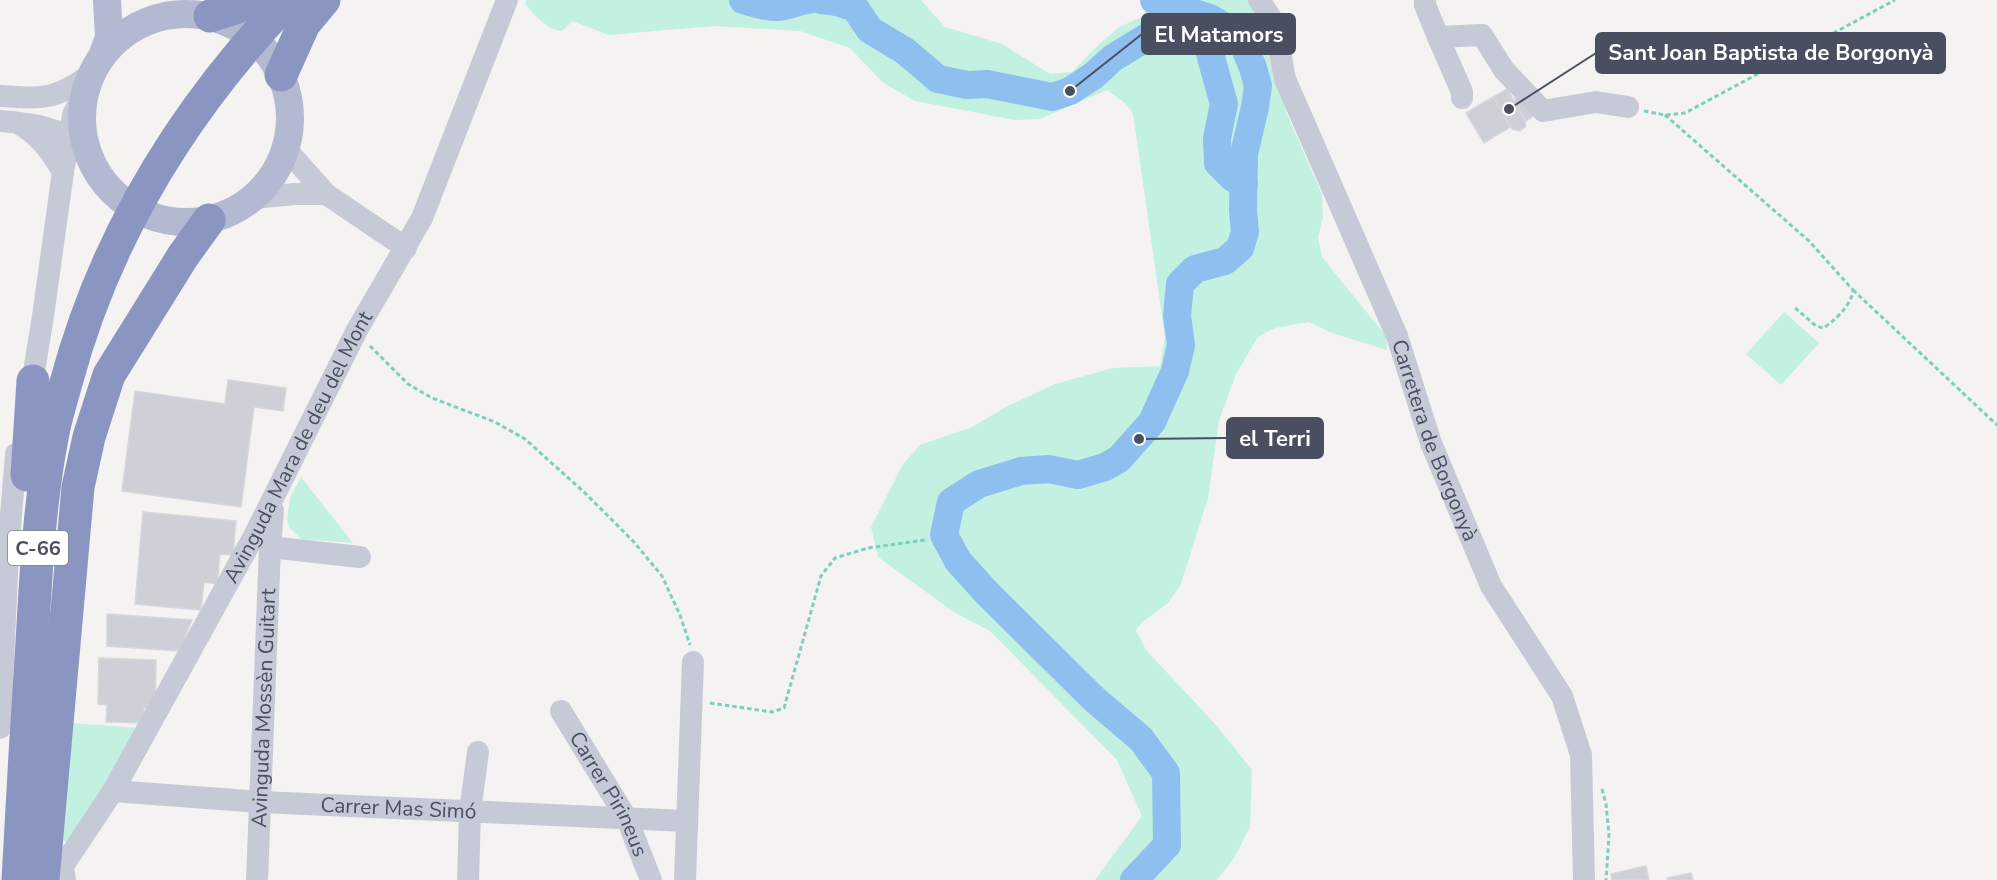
<svg xmlns="http://www.w3.org/2000/svg" width="1997" height="880" viewBox="0 0 1997 880" font-family="'Nunito Sans',sans-serif">
<style>
.green{fill:#c2f1e1}
.lines{fill:none;stroke-linecap:round;stroke-linejoin:round}
.stream{stroke:#8ebfee;stroke-width:4.5}
.river{stroke:#8ebfee;stroke-width:28}
.building{fill:#cfd0d7;stroke:#d6d6dd;stroke-width:1.5}
.path{stroke:#79d0be;stroke-width:3;stroke-dasharray:4.5 3;stroke-linecap:butt}
.minor{stroke:#c6cad6;stroke-width:22}
.major{stroke:#b2b9d0;stroke-width:28}
.highway{stroke:#8a95c1;stroke-width:33}
.labels{text-anchor:middle;dominant-baseline:central;stroke-width:4.5;stroke-linejoin:round;paint-order:stroke}
.shield{fill:#fff;stroke:#808490;stroke-width:1.5}
.shield-label{font-size:20px;font-weight:bold;fill:#494f60}
.street-label{font-size:21px;fill:#494f60;stroke:#fff}
.leader{fill:none;stroke:#494f60;stroke-width:2}
.callout-dot{fill:#494f60;stroke:#fff;stroke-width:2}
.callout{fill:#494f60;stroke:#494f60;stroke-width:2}
.callout-label{font-size:22px;text-anchor:middle;font-weight:bold;fill:#fff}
</style>
<rect width="100%" height="100%" fill="#f4f3f2"/>
<g class="green">
<path d="M526 0H921L945 27 1002 44 1050 74 1072 72 1094 49 1119 27 1144 16 1147 5 1141 0H1247L1254 8 1268 34 1287 114 1322 194 1323 218 1318 237 1322 257 1386 336 1387 350 1332 333 1309 322 1275 328 1258 337 1236 374 1219 421 1208 498 1181 584 1168 603 1141 623 1136 630 1146 650 1217 726 1252 770 1250 827 1234 858 1217 880H1095L1142 816 1117 760 990 631 955 613 878 557 871 527 903 464 920 445 972 427 1006 407 1055 384 1113 368 1160 366 1165 337 1133 114 1126 104 1107 90 1040 119 1015 120 915 101 882 82 850 48 800 31 715 26 608 35 573 21 562 31C545 29 536 16 525 4Z"/>
<polygon points="1784,312 1819,343 1781,385 1746,354"/>
<polygon points="301,477 353,543 301,539 289,527 287,519 290,498"/>
<polygon points="70,723 142,728 71,842 62,841"/>
</g>
<g class="lines">
<polyline class="stream" points="855,8 864,0"/>
<g class="river">
<path d="M743 0C754 3 767 8 778 7 789 6 798 1 808 0"/>
<polyline points="821,0 837,2 855,8 870,30 905,51 938,79 967,85 987,84 1052,97 1070,91 1093,76 1113,58 1147,37 1171,30 1190,31 1207,43 1224,104 1217,138 1218,163 1233,178 1244,184"/>
<polyline points="1134,880 1167,845 1166,773 1141,739 1094,699 987,593 958,561 944,535 951,502 979,484 1021,471 1049,469 1078,475 1105,467 1119,459 1152,422 1175,371 1181,345 1177,316 1180,284 1195,269 1225,261 1240,248 1245,232 1243,211 1244,154 1255,107 1258,86 1253,68 1240,36 1210,18 1154,0"/>
</g>
</g>
<g class="building">
<polygon points="1507,89 1526,121 1525,127 1520,131 1512,129 1493,97"/>
<polygon points="1522,94 1535,115 1526,121 1513,100"/>
<polygon points="1493,97 1510,127 1484,143 1466,113"/>
<polygon points="228,380 286,388 283,411 254,407 241,507 122,491 135,391 225,404"/>
<polygon points="143,512 236,521 233,555 220,554 217,584 204,582 201,610 135,604"/>
<polygon points="107,614 192,620 179,651 107,646"/>
<polygon points="99,658 156,660 155,709 144,708 144,723 106,722 107,705 98,704"/>
<polygon points="1646,866 1649,880 1612,880 1611,874"/>
<polygon points="1691,873 1693,880 1668,880 1667,878"/>
</g>
<g class="lines">
<g class="path">
<polyline points="1644,111 1665,115 1685,113 1895,0"/>
<path d="M1665 115 1809 241 1853 290C1852 304 1835 321 1823 328L1816 326 1793 306"/>
<polyline points="1853,290 1997,425"/>
<polyline points="370,346 408,384 432,398 495,422 525,439 585,493 634,542 662,576 680,615 690,645"/>
<polyline points="710,703 772,712 784,708 821,576 835,558 868,548 925,540"/>
<polyline points="1602,789 1606,804 1609,835 1606,880"/>
</g>
<g class="minor">
<path id="s1" d="M1259 0 1275 24 1285 79 1397 336 1431 443 1491 586 1562 696 1581 755 1584 880"/>
<polyline points="1425,0 1425,5 1438,37 1482,35 1504,70 1543,111 1596,102 1628,107"/>
<polyline points="1438,37 1462,92 1462,98"/>
<path d="M0 96C42 99 57 100 92 73"/>
<path d="M0 121C37 124 54 127 86 146"/>
<path d="M21 125C41 137 51 152 63 172"/>
<polyline points="286,149 326,194 406,248"/>
<polyline points="253,198 295,194 326,194"/>
<polyline points="30,396 43,316 63,172 73,115 86,89"/>
<polyline points="270,547 360,557"/>
<path id="s2" d="M561 711 627 819 651 880"/>
<polyline points="0,728 8,552 16,454"/>
<path id="s3" d="M113 791 261 802 686 821"/>
<path id="s4" d="M65 880 63 866 113 791 254 536 357 330 422 218 507 0"/>
<path id="s5" d="M257 880 270 547 273 510"/>
<polyline points="468,880 470,812 478,752"/>
<polyline points="685,880 693,662"/>
</g>
<g class="major">
<circle cx="186" cy="118" r="104"/>
<polyline points="103,54 109,37 107,0"/>
</g>
<g class="highway">
<polyline points="210,16 235,8 252,0"/>
<polyline points="281,75 304,24 324,0"/>
<polyline points="27,475 33,381"/>
<path d="M18 880C22 801 27 721 32 642 36 574 39 506 52 438 55 420 61 401 66 383 105 237 184 109 288 0"/>
<polyline points="43,880 78,487 89,437 109,375 183,256 209,220"/>
</g>
</g>
<g class="labels">
<rect class="shield" x="8" y="531" width="60" height="34" rx="4.5"/>
<g class="shield-label">
<text x="38" y="548">C-66</text>
</g>
<g class="street-label">
<text stroke="none"><textPath href="#s1" startOffset="476">Carretera de Borgonyà</textPath></text>
<text stroke="none"><textPath href="#s4" startOffset="495">Avinguda Mara de deu del Mont</textPath></text>
<text stroke="none"><textPath href="#s5" startOffset="172">Avinguda Mossèn Guitart</textPath></text>
<text stroke="none"><textPath href="#s2" startOffset="96">Carrer Pirineus</textPath></text>
<text stroke="none"><textPath href="#s3" startOffset="286">Carrer Mas Simó</textPath></text>
</g>
</g>
<path class="leader" d="M1070 91L1142 34M1509 109L1596 53M1139 439L1227 438"/>
<g class="callout-dot">
<circle cx="1070" cy="91" r="6"/>
<circle cx="1509" cy="109" r="6"/>
<circle cx="1139" cy="439" r="6"/>
</g>
<g class="callout">
<rect x="1142" y="14" width="153" height="40" rx="6"/>
<rect x="1596" y="33" width="349" height="40" rx="6"/>
<rect x="1227" y="418" width="96" height="40" rx="6"/>
</g>
<g class="callout-label">
<text x="1219" y="42">El Matamors</text>
<text x="1771" y="60">Sant Joan Baptista de Borgonyà</text>
<text x="1275" y="446">el Terri</text>
</g>
</svg>
